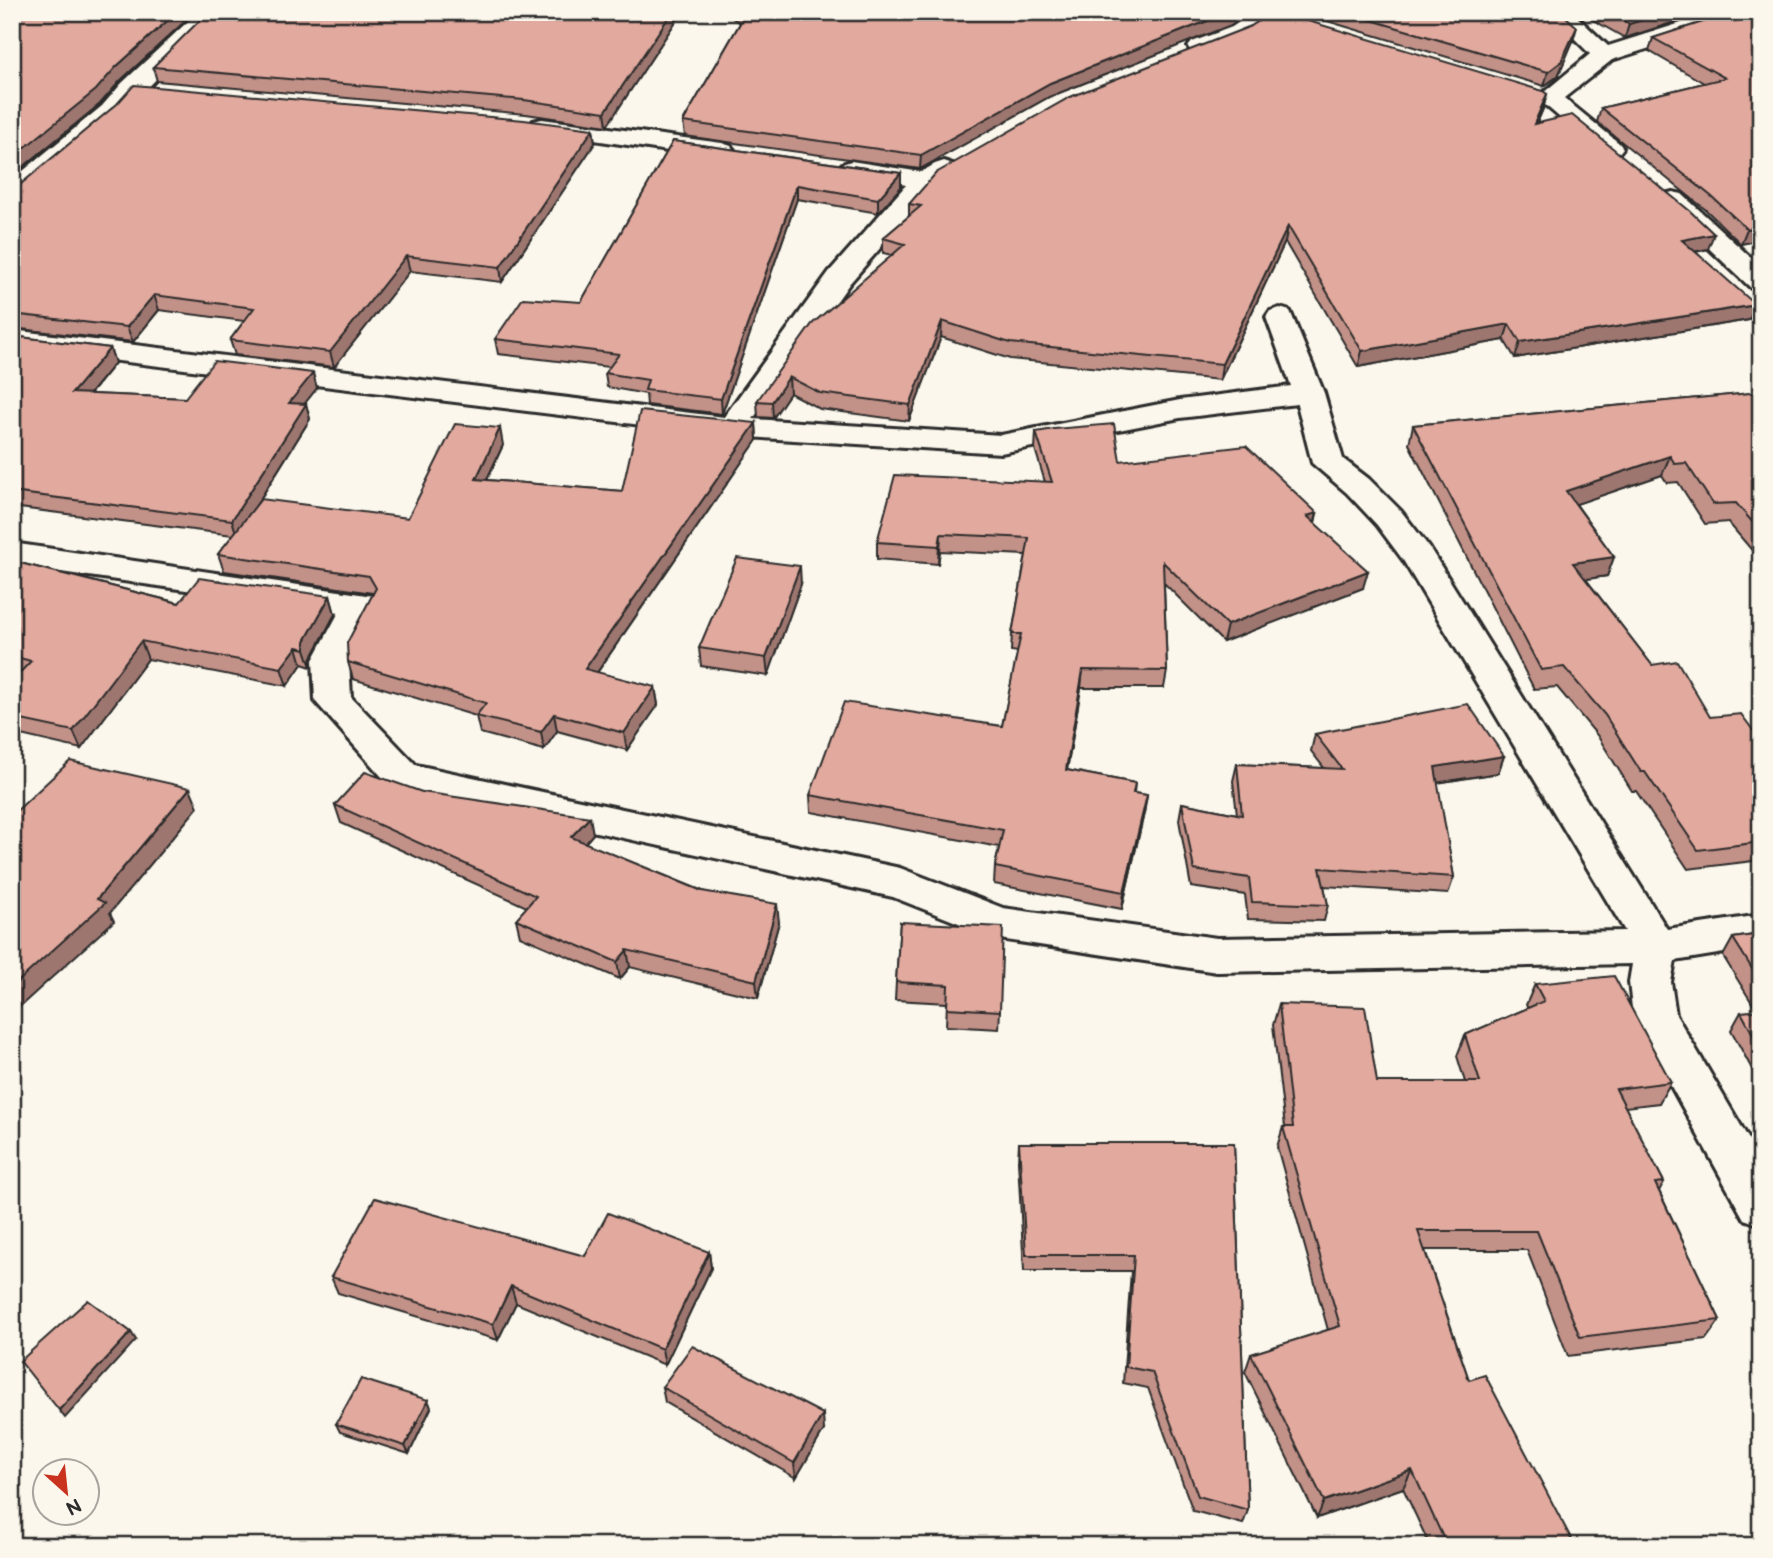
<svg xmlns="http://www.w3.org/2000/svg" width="1773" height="1558" viewBox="0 0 1773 1558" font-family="'Balsamiq Sans',sans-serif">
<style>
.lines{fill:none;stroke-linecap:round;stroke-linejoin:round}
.minor-casing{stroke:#2b2b2b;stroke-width:6}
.minor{fill:#fbf7ec;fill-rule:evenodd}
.wall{fill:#c29188;stroke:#2b2b2b;stroke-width:2}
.shaded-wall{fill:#9e766f;stroke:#2b2b2b;stroke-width:2}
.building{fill:#e2a99e;stroke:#2b2b2b;stroke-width:2}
</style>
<rect width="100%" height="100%" fill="#fbf7ec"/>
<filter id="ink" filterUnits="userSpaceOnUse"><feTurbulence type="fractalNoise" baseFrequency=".0143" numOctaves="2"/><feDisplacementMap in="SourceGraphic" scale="14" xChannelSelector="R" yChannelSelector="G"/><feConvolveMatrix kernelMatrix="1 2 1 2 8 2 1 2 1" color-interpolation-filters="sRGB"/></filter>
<g filter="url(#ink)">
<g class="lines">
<g class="minor-casing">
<g id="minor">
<polygon points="198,12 222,12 120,116 21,200 12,202 12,180 102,106 122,83"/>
<path d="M1254 12 1278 14C1266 31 1212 57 1192 52L1188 47 1192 42 1232 27Z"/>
<polygon points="1548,12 1572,12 1608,46 1716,12 1751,12 1748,17 1612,60 1564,98 1619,143 1623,148 1619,153 1610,156 1601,153 1537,98 1590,54"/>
<polygon points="542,119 722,143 731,146 735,151 731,156 722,159 533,131 530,126 533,121"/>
<polygon points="851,161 921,172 935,164 944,161 953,164 957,169 953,174 934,186 849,284 753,419 1001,435 1180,400 1291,386 1266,317 1270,311 1280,308 1290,311 1324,393 1343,459 1369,479 1401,511 1429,547 1667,929 1761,915 1761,947 1675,961 1671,982 1676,1015 1761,1160 1761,1225 1744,1219 1633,1017 1629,982 1632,964 1217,972 999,939 893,897 404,790 390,786 315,701 313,660 339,612 12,565 12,543 373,596 378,604 349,660 351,697 416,765 900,868 1003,908 1217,938 1625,931 1403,560 1377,525 1347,493 1312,463 1297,404 1180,418 1001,453 732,436 12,348 12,330 724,417 829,272 906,185 842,174 838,169 842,164"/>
<polygon points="1673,192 1682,194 1761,267 1761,290 1751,288 1664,206 1660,200 1664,194"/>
</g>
</g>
<use href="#minor" class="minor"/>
</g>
<g class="wall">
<polygon points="682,12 607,126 526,114 157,81 153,67"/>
<polygon points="723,12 1247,12 1231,25 1049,97 920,169 685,136 683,122 740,23"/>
<polygon points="1297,12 1561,12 1573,41 1558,76 1544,86"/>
<polygon points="1575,12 1706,12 1625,38 1584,15 1583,19"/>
<polygon points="1734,12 1761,240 1741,244 1706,210 1597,122 1601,108 1704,83 1649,51 1653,38"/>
<polygon points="1547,94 1543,109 1537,123 1708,249 1696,252 1749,320 1515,358 1504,340 1358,367 1285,242 1220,380 1010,359 941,337 909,421 820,409 790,393 773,418 758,417 757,401 892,255 883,253 883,238 909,216 909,204"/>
<polygon points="593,129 595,143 502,282 410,271 334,367 235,355 230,340 244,321 159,310 133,342 12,328 12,189"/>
<polygon points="673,141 901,173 901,187 878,213 797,199 722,414 647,405 646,394 607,387 605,373 609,367 498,354 495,339 581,302"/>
<polygon points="12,336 110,348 115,363 90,394 185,398 317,388 304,404 306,404 310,419 256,506 408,518 503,445 487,480 622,491 756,423 757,440 597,673 655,687 658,705 627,750 557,731 544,750 480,733 476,716 353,679 348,662 373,593 224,571 218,554 233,535 12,507"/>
<polygon points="1761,392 1761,561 1728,522 1705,524 1678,482 1667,483 1662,475 1576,504 1614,557 1607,576 1586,579 1652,665 1710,717 1761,741 1761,860 1688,869 1636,791 1632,791 1597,735 1557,687 1534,689 1409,444 1413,425"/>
<polygon points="1036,432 1120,461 1317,513 1315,523 1363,588 1223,642 1164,583 1167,671 1164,688 1081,688 1067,770 1135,783 1134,793 1147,795 1144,813 1122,909 994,884 995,867 999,847 811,812 810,795 1002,726 1018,652 1011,651 1012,634 1026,555 940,551 938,564 877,559 877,542 1045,482 1035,449"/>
<polygon points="12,561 179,603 330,596 335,614 311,659 311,667 302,664 287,686 148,659 81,749 12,733 12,681 20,673 12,671"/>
<polygon points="801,584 768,676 701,666 699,648"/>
<polygon points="1315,734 1504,756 1498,773 1437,783 1454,877 1448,894 1324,886 1328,905 1324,921 1248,919 1245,895 1191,887 1179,820 1182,803 1237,814 1233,781 1237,764 1324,768 1311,751"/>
<polygon points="422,792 593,834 585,843 779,922 758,998 630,967 620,979 520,936 516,919 527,907 341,823 335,805"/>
<polygon points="900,922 1000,1011 999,1029 946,1026 947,1003 895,1000 896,982"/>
<polygon points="1761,934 1761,1086 1731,1030 1741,1012 1757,1011 1723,956 1733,938"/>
<polygon points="1535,984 1671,1082 1659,1103 1625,1107 1664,1182 1659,1191 1720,1320 1706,1339 1568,1356 1527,1250 1425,1250 1469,1380 1575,1546 1430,1546 1403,1488 1317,1518 1245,1372 1251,1354 1328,1330 1277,1147 1283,1127 1285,1127 1273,1025 1279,1004 1377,1082 1465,1082 1457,1056 1465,1035 1528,1008 1526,1005"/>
<polygon points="1019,1143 1234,1143 1248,1510 1243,1524 1193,1511 1148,1388 1123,1383 1131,1271 1024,1271 1018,1161"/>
<polygon points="709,1252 711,1268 665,1365 516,1303 498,1340 338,1293 331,1277 585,1256"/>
<polygon points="662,1387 824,1430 796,1478 665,1402"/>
<polygon points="428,1400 431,1408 409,1454 340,1432 336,1424"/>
</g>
<g class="shaded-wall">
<polygon points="177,12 195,12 120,81 100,104 12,176 12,158 116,67"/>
<polygon points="672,12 682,12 607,126 605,112"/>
<polygon points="1230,12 1247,12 1231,25 1049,97 920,169 921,155 1050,83"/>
<polygon points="1668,12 1706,12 1625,38 1629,24"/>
<polygon points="1577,27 1573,41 1558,76 1544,86 1548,72"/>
<polygon points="1547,94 1543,109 1530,138 1534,124"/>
<polygon points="593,129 595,143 502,282 500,267"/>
<polygon points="901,173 901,187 878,213 878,199"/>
<polygon points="797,185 797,199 722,414 721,399"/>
<polygon points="1288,226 1285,242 1220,380 1222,364"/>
<polygon points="1761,227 1761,240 1741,244 1747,229"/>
<polygon points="1714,234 1708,249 1677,255 1682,240"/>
<polygon points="406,256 410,271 334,367 330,352"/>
<polygon points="154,295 159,310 133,342 127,327"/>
<polygon points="1756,305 1749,320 1515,358 1520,342"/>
<polygon points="942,321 941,337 909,421 910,405"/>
<polygon points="1509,324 1504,340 1358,367 1362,351"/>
<polygon points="110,348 115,363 78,408 72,393"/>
<polygon points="313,373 317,388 293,418 289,403"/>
<polygon points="789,377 790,393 773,418 772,402"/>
<polygon points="306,404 310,419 237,536 232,520"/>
<polygon points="756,423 757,440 587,687 585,669"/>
<polygon points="500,428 503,445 479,496 476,479"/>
<polygon points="1670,456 1662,475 1559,510 1566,491"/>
<polygon points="1317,513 1313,530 1307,516"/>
<polygon points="941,534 940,551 938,564 939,546"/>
<polygon points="1614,557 1607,576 1567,582 1573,563"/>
<polygon points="800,566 801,584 768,676 766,658"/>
<polygon points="1368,571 1363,588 1223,642 1227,625"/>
<polygon points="330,596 335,614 311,659 311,667 305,649 305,641"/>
<polygon points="141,641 148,659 81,749 73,731"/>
<polygon points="297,647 302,664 287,686 281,668"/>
<polygon points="1083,670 1081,688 1064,787 1066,770"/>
<polygon points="655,687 658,705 627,750 624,733"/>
<polygon points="554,714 557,731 544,750 541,732"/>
<polygon points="1504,756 1498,773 1429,784 1435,767"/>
<polygon points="190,788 198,807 110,913 114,921 15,1011 12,1006 12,987 97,899"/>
<polygon points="1147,795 1144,813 1122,909 1124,892"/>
<polygon points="590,817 593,834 575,855 571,837"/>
<polygon points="777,904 779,922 758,998 756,981"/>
<polygon points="627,950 630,967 620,979 617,962"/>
<polygon points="709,1252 711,1268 665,1365 662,1349"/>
<polygon points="511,1286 516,1303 498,1340 493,1324"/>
<polygon points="131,1332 136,1340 65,1418 59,1410"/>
<polygon points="428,1400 431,1408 409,1454 405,1446"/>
<polygon points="823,1414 824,1430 796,1478 794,1463"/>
<polygon points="1412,1470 1403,1488 1317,1518 1324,1501"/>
</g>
<g class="building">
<polygon points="12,12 177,12 116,67 96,90 12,158"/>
<polygon points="208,12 672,12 605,112 524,100 153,67"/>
<polygon points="744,12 1230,12 1050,83 921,155 683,122 746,13"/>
<polygon points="1272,12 1278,12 1543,91 1547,94 1534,124 1572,115 1690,211 1714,234 1682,240 1756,305 1520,342 1509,324 1362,351 1288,226 1222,364 1010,343 942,321 910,405 820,393 789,377 772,402 757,401 812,324 905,244 883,238 921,206 909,204 936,173 1070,97 1251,26"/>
<polygon points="1344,12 1561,12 1577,27 1561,62 1548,72"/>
<polygon points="1607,12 1668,12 1629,24"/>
<polygon points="1734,12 1761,12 1761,227 1747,229 1711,196 1601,108 1725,78 1653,38"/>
<polygon points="134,85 524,120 593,129 500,267 406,256 330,352 230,340 254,308 154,295 127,327 12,314 12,189 16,188 117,104"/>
<polygon points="673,141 901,173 878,199 797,185 721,399 645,390 648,380 605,373 619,354 495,339 523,298 581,302"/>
<polygon points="12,336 110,348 72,393 185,398 214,361 313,373 289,403 306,404 232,520 12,492"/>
<polygon points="1761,392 1761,532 1736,503 1713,504 1686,463 1675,464 1670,456 1566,491 1614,557 1573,563 1652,665 1677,661 1710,717 1741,714 1761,741 1761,842 1698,850 1645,772 1641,772 1605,715 1564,667 1541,670 1413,425"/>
<polygon points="640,411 756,423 585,669 655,687 624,733 554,714 541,732 476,716 486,703 348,662 347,643 376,588 369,576 218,554 261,499 408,518 455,424 500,428 476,479 622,491"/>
<polygon points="1114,424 1120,461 1246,446 1317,513 1307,516 1368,571 1227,625 1163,562 1167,671 1083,670 1066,770 1135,783 1133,793 1147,795 1124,892 995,867 1003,830 810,795 844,702 1002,726 1021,634 1012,634 1029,538 941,534 939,546 877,542 895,475 1052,482 1036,432 1054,429"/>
<polygon points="737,558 800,566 766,658 699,648"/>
<polygon points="12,561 179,603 199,578 330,596 305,641 305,649 297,647 281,668 141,641 73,731 12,718 12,681 31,661 12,656"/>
<polygon points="1468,704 1504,756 1435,767 1454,877 1320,868 1328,905 1252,902 1249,878 1194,870 1182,803 1242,815 1237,764 1342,769 1315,734"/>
<polygon points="70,761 190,788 97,899 105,903 12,987 12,815"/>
<polygon points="365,772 422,792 590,817 571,837 702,891 777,904 756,981 627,950 617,962 516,919 536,896 335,805"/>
<polygon points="900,922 1003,927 1000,1011 947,1008 948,985 896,982"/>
<polygon points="1761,934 1761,983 1733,938"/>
<polygon points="1614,976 1671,1082 1616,1089 1664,1182 1655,1183 1720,1320 1580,1337 1537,1231 1418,1231 1469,1380 1485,1375 1575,1546 1493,1546 1492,1542 1478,1546 1447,1546 1412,1470 1324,1501 1251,1354 1340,1326 1283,1127 1293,1127 1279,1004 1365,1007 1377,1082 1480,1082 1465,1035 1544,1001 1535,984"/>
<polygon points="1761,1010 1761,1049 1741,1012"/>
<polygon points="1019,1143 1234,1143 1248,1510 1198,1496 1152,1372 1126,1367 1134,1255 1026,1255"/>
<polygon points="375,1198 585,1256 608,1213 709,1252 662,1349 511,1286 493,1324 331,1277"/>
<polygon points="88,1300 131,1332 59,1410 20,1361"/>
<polygon points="692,1346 823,1414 794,1463 662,1387"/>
<polygon points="361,1379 428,1400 405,1446 336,1424"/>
</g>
</g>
<rect width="1773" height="1558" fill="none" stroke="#fbf7ec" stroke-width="42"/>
<rect x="21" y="21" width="1731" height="1516" fill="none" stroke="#2b2b2b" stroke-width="2.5" filter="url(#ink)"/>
<g transform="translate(66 1492) rotate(153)"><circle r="33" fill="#fbf7ec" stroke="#a8a59f" stroke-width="2"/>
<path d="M0-5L12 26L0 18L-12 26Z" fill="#c8321e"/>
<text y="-10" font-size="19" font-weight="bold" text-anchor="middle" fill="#2b2b2b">N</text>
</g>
</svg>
